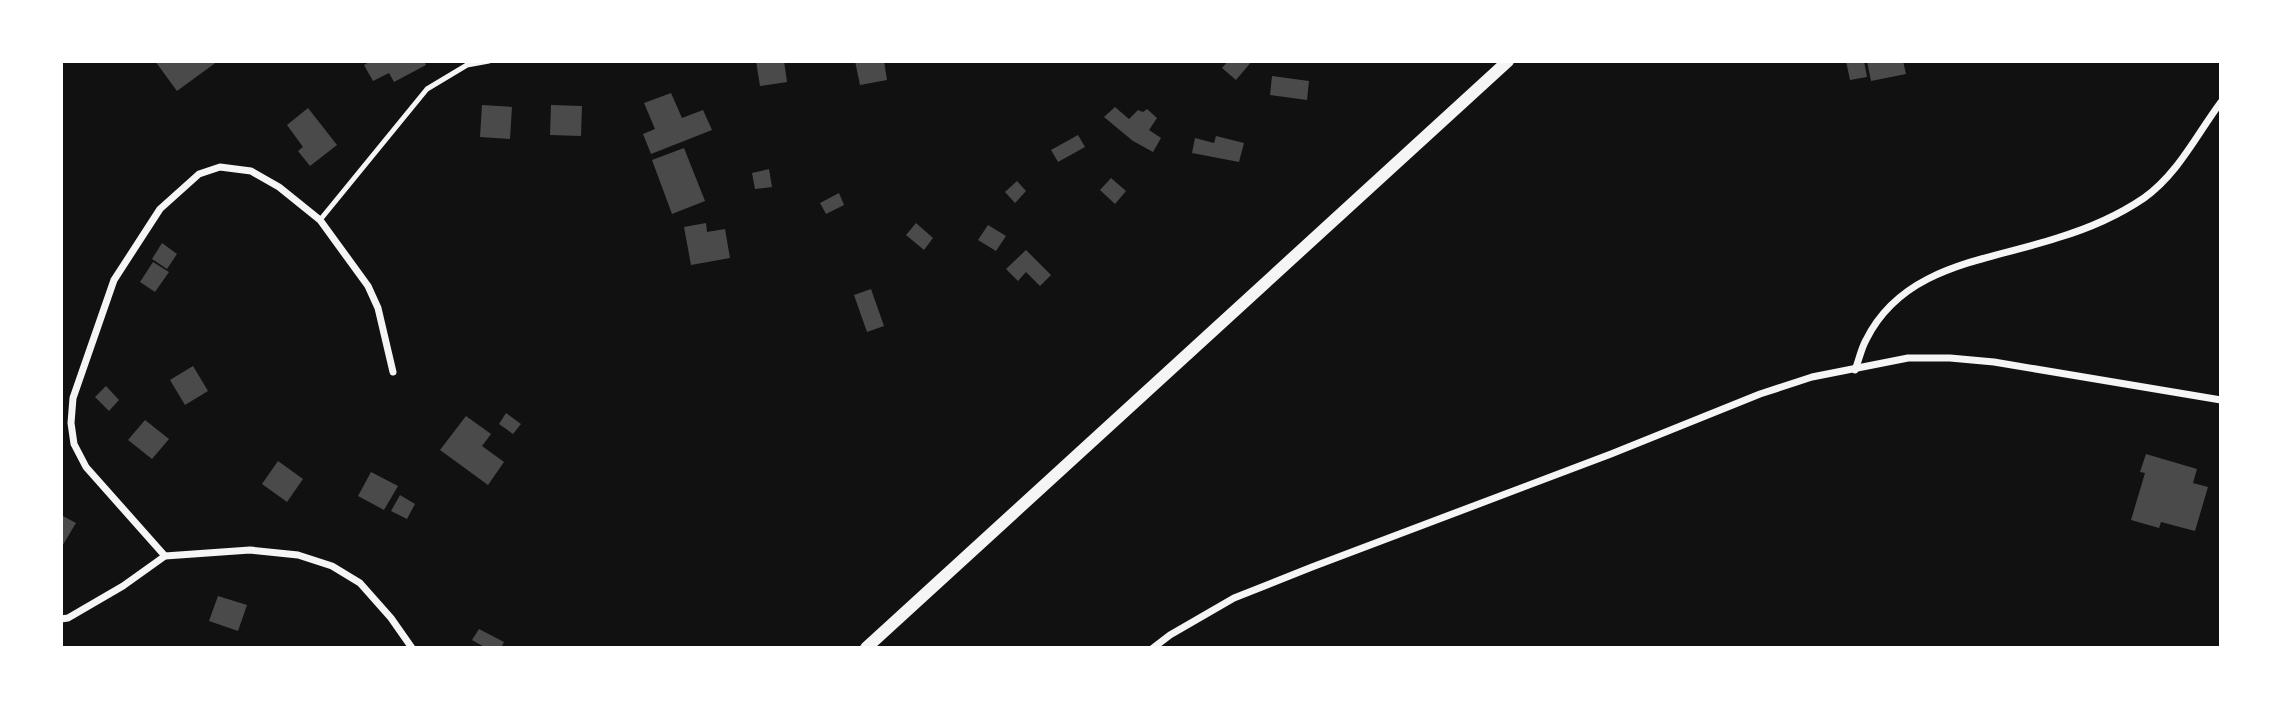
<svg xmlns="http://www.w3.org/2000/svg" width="2282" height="709" viewBox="0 0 2282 709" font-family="Jost,sans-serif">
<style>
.building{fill:#4a4a4a}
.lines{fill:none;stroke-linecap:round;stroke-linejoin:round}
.service{stroke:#f5f5f5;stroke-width:5}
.minor{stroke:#f5f5f5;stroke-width:7}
.tertiary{stroke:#f5f5f5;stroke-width:12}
</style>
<rect width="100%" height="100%" fill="#111"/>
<g class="building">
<polygon points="155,61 218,61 177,91"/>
<polygon points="371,61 424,61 426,65 394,82 389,73 373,81 364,65"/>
<polygon points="756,61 784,61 787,82 760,86"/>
<polygon points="855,61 884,61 887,80 860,85"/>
<polygon points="1228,61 1252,61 1236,80 1222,68"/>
<polygon points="1846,61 1864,61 1867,77 1850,80"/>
<polygon points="1867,61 1903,61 1906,74 1871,81"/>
<polygon points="1272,76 1309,81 1307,100 1270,95"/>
<polygon points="671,93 682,118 703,110 712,130 651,154 643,134 655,129 644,103"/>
<polygon points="482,105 512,107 510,139 480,137"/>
<polygon points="551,105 582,106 581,136 550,135"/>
<polygon points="1115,107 1129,119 1138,110 1143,112 1147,109 1157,118 1149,130 1161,138 1153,152 1133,141 1104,117"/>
<polygon points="308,108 337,145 310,166 298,151 303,147 287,125"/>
<polygon points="1078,135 1085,147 1058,162 1051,150"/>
<polygon points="1216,136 1244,143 1239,162 1192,153 1195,138 1214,143"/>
<polygon points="684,148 705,201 672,214 652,160"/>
<polygon points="769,169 772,187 755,189 752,173"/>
<polygon points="1111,178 1126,191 1115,204 1100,190"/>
<polygon points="1017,181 1026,191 1015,203 1005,192"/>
<polygon points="839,193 844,205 826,214 820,203"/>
<polygon points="706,223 707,232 725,229 730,258 691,265 684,227"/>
<polygon points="916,223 933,238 924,250 906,235"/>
<polygon points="988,225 1006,236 996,251 978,240"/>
<polygon points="162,243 177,254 167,269 152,259"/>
<polygon points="1026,250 1051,275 1040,286 1026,272 1018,281 1006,269"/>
<polygon points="153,262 169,272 155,292 140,282"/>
<polygon points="871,289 884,326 867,332 854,295"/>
<polygon points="193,366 208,391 185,405 170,380"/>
<polygon points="106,386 119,400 109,411 95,397"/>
<polygon points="506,413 521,424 513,434 499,424"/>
<polygon points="466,416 491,434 482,446 504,462 488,485 440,450"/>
<polygon points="145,420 169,439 152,459 128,440"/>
<polygon points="2146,454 2197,469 2193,483 2208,487 2195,531 2161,522 2159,528 2131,520 2145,473 2140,472"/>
<polygon points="278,461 303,479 287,502 262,484"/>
<polygon points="371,472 398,486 384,510 358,496"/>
<polygon points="400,495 415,504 407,519 391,511"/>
<polygon points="61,515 76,523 61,548"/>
<polygon points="218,596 247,605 238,631 209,621"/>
<polygon points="479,629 504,642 501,648 486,648 472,640"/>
</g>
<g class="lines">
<polyline class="service" points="320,220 427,89 467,65 489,61"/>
<g class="minor">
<path d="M1855 370C1859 360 1861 349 1866 340 1903 265 1987 261 2057 238 2087 229 2119 215 2144 198 2178 174 2197 134 2221 102"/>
<polyline points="165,556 86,467 74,444 71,423 73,398 114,280 160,209 199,174 220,167 251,171 279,187 320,220 368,286 378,308 393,372"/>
<polyline points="61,619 68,618 123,586 165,556 250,550 298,555 332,566 360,583 391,618 412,648"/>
<polyline points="1153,648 1170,635 1234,598 1312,567 1611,454 1760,394 1812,377 1908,358 1950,358 1994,362 2221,400"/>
</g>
<polyline class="tertiary" points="866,648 1508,61"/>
</g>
<rect width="2282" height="709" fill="none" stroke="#ffffff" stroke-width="126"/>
</svg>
